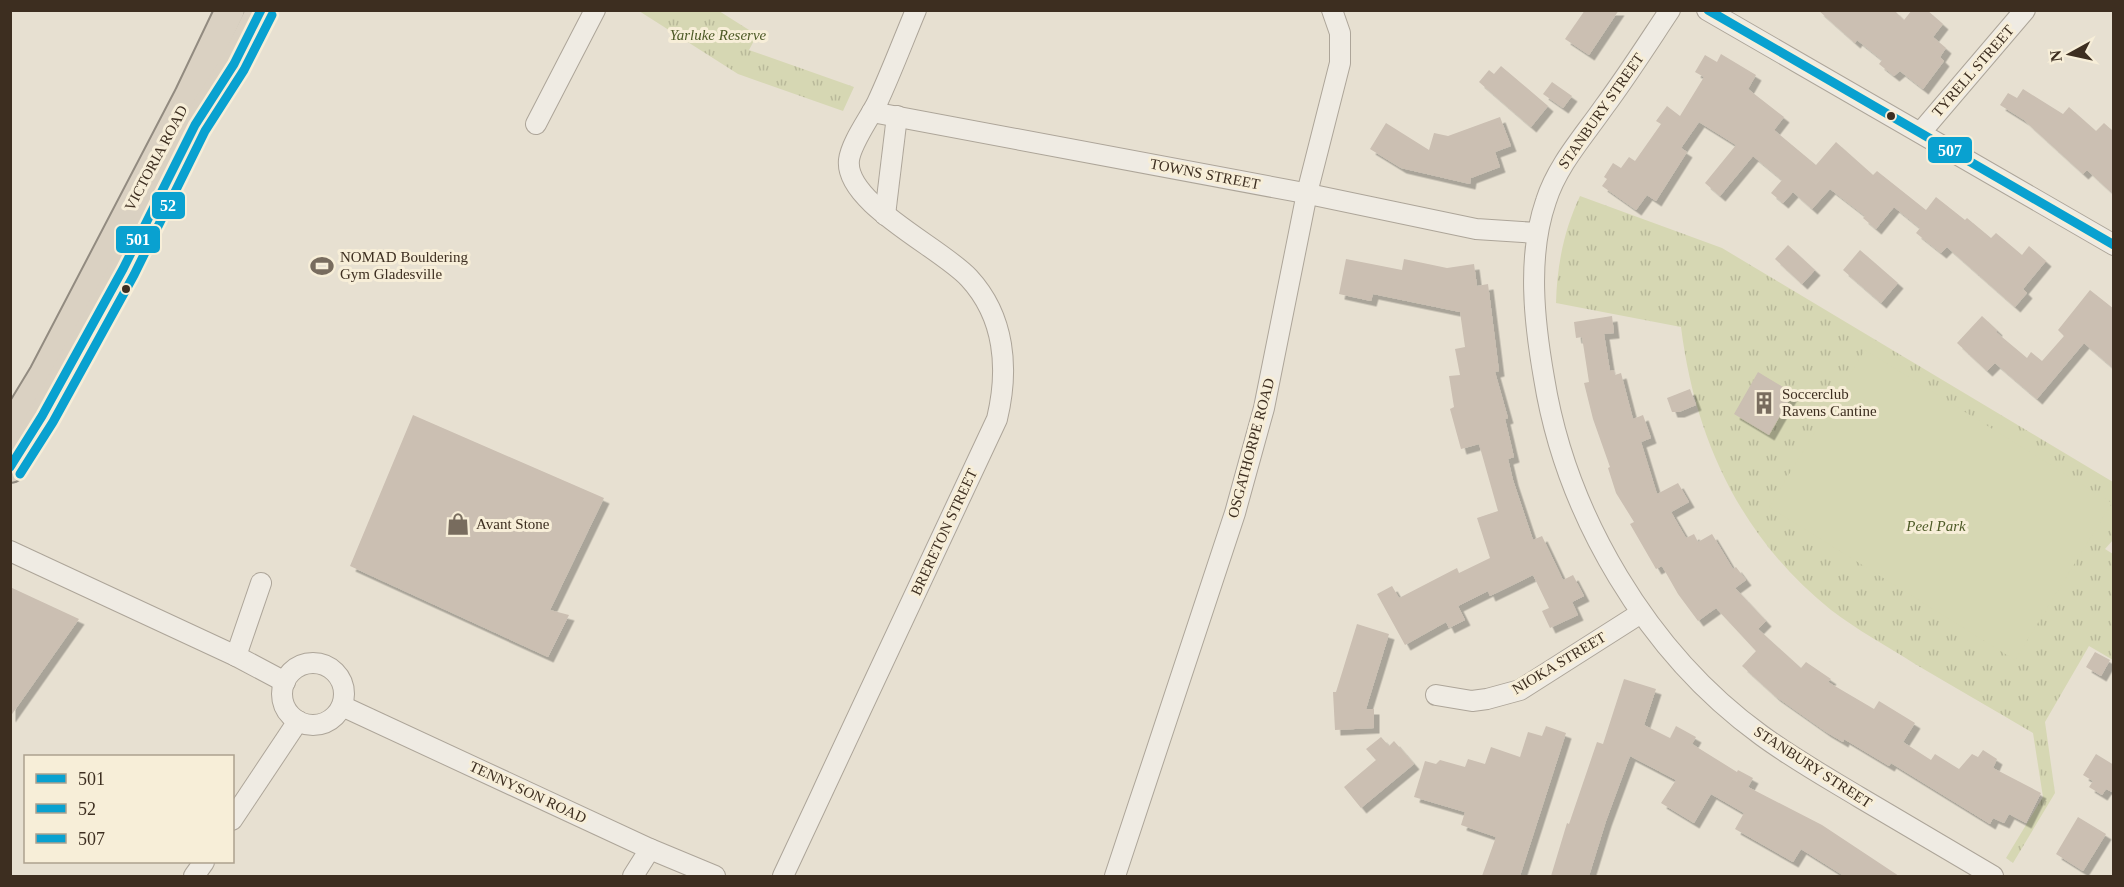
<svg xmlns="http://www.w3.org/2000/svg" width="2124" height="887" viewBox="0 0 2124 887" font-family="Georgia,serif">
<style>
.grass{fill:url(#grass-tufts)}
.pitch{fill:#d6d7b3}
.building{fill:#cbbfb2;filter:url(#shadow)}
.lines{fill:none;stroke-linecap:round;stroke-linejoin:round}
.minor-casing{stroke:#ada599;stroke-width:22}
.highway-casing{stroke:#928b80;stroke-width:32}
.minor{stroke:#efebe3;stroke-width:20}
.highway{stroke:#dad1c2;stroke-width:28}
.bus-1-casing{stroke:#f7eed8;stroke-width:14}
.bus-2-casing{stroke:#f7eed8;stroke-width:14}
.bus-3-casing{stroke:#f7eed8;stroke-width:14}
.bus-1{stroke:#09a1d0;stroke-width:9}
.bus-2{stroke:#09a1d0;stroke-width:9}
.bus-3{stroke:#09a1d0;stroke-width:9}
.bus-dot{fill:#3d2e20;stroke:#f7eed8;stroke-width:2}
.labels{text-anchor:middle;dominant-baseline:central;stroke-width:6;stroke-linejoin:round;paint-order:stroke}
.park-label{font-size:15px;font-style:italic;fill:#4d5a26;stroke:#f7eed8}
.street-label{font-size:15px;fill:#3d2e20;stroke:#f7eed8}
.poi-label{font-size:15px;fill:#3d2e20;stroke:#f7eed8;text-anchor:start}
.line-badge{stroke:#f7eed8;stroke-width:2}
.badge-label{font-size:16px;text-anchor:middle;font-weight:bold;fill:#fff}
</style>
<defs>
<pattern id="grass-tufts" width="24" height="20" patternUnits="userSpaceOnUse" patternTransform="scale(1.5)"><rect width="24" height="20" fill="#d6d7b3"/><path d="M3 7l-1-3M5 7V3M7 7l1-3M15 17l-1-3M17 17v-4M19 17l1-3" fill="none" stroke="#b9b99a"/></pattern>
<filter id="shadow"><feDropShadow dx="5.5" dy="5.5" stdDeviation="0" flood-color="#0004"/></filter>
</defs>
<rect width="100%" height="100%" fill="#e7e0d1"/>
<g class="grass">
<polygon points="639,11 719,11 757,35 749,50 854,87 843,111 738,74"/>
<path d="M1580 196 1722 248 2113 482V540L2105 549 2113 554V660L2089 646 2045 722 2055 793 2013 863 2006 858 2043 797 2033 733C1994 710 1954 687 1915 664 1887 646 1857 630 1831 610 1741 538 1695 439 1681 327L1556 303C1557 265 1564 230 1580 196Z"/>
</g>
<polygon class="pitch" points="1865,350 2112,503 2015,660 1769,507"/>
<g class="building">
<polygon points="1585,10 1619,10 1589,55 1565,39"/>
<polygon points="1818,10 1894,10 1904,20 1912,10 1927,10 1943,24 1933,37 1946,48 1940,57 1944,61 1923,89 1900,71 1894,76 1879,64 1882,60 1857,40 1855,43"/>
<polygon points="1721,54 1756,75 1748,89 1784,117 1774,130 1816,165 1836,142 1873,175 1877,171 1926,210 1936,197 1965,220 1967,218 1991,238 1996,233 2022,255 2029,246 2046,261 2023,289 2027,293 2015,307 1947,247 1941,253 1916,233 1920,228 1894,207 1876,229 1863,218 1865,216 1830,189 1812,209 1793,192 1783,203 1771,193 1782,180 1753,156 1720,196 1705,183 1736,145 1699,122 1681,148 1687,152 1656,201 1647,195 1636,210 1602,186 1607,179 1604,177 1613,163 1621,168 1629,157 1635,161 1661,124 1656,121 1667,106 1680,116 1704,77 1695,72 1705,55 1717,62"/>
<polygon points="1501,66 1548,106 1531,127 1479,82 1489,70 1494,74"/>
<polygon points="1552,82 1572,96 1563,108 1543,94"/>
<polygon points="2023,89 2063,114 2069,107 2096,131 2104,123 2114,132 2114,195 2087,170 2083,174 2024,120 2000,105 2008,93 2017,98"/>
<polygon points="1500,117 1511,146 1495,152 1500,167 1471,178 1470,184 1401,168 1370,149 1386,123 1429,150 1434,133 1448,136"/>
<polygon points="1788,245 1815,270 1802,284 1775,259"/>
<polygon points="1860,250 1898,283 1881,303 1843,270"/>
<polygon points="1346,259 1402,270 1404,259 1447,268 1474,264 1477,286 1488,284 1499,371 1495,372 1508,418 1505,419 1514,457 1508,459 1513,480 1533,540 1542,536 1563,580 1573,575 1584,596 1572,602 1578,615 1550,628 1542,611 1549,608 1533,575 1490,596 1488,591 1458,606 1465,620 1449,628 1446,622 1405,645 1377,594 1392,586 1399,598 1457,568 1459,573 1490,558 1477,518 1498,511 1479,444 1461,449 1450,409 1454,407 1449,376 1460,375 1455,349 1465,347 1460,312 1373,294 1371,301 1339,294"/>
<polygon points="2090,290 2114,309 2114,369 2084,343 2037,399 1995,363 1987,371 1957,343 1982,316 1997,330 1996,332 2027,358 2031,352 2042,361 2064,336 2058,330"/>
<polygon points="1612,316 1614,333 1604,334 1610,371 1614,370 1615,375 1621,373 1633,419 1643,415 1651,438 1641,442 1657,494 1678,483 1689,502 1671,512 1686,538 1694,534 1698,542 1712,534 1733,569 1736,567 1746,580 1735,588 1766,621 1758,629 1801,668 1806,662 1831,679 1828,682 1874,709 1879,701 1915,723 1903,742 1931,760 1935,754 1959,769 1972,754 1978,757 1983,750 1997,759 1993,768 2041,793 2026,823 2009,814 2004,823 1993,818 1990,824 1891,763 1889,766 1844,739 1843,742 1826,732 1775,696 1742,666 1756,651 1716,608 1698,621 1678,594 1662,566 1656,569 1630,524 1634,522 1616,493 1608,468 1610,467 1593,419 1584,383 1589,382 1582,337 1576,338 1574,322"/>
<polygon points="1758,372 1793,393 1769,435 1734,414"/>
<polygon points="1690,389 1696,405 1679,412 1672,412 1667,398"/>
<polygon points="413,415 604,498 550,610 569,615 548,657 350,566"/>
<polygon points="10,587 79,619 10,717"/>
<polygon points="1357,624 1389,634 1366,709 1374,709 1374,728 1335,730 1333,692 1336,692"/>
<polygon points="2095,652 2110,660 2101,676 2086,667"/>
<polygon points="1624,679 1656,689 1644,725 1670,738 1676,726 1696,737 1692,744 1737,772 1738,770 1753,778 1748,787 1822,825 1899,876 1844,876 1801,849 1793,862 1735,829 1744,813 1711,794 1694,823 1661,803 1676,780 1630,756 1606,821 1589,876 1551,876 1567,823 1569,824 1597,742 1603,744"/>
<polygon points="1546,726 1566,733 1520,876 1482,876 1496,837 1461,825 1465,812 1414,797 1425,761 1436,764 1440,760 1465,767 1468,759 1485,764 1491,747 1520,757 1528,732 1542,736"/>
<polygon points="1381,737 1389,746 1394,741 1414,764 1361,808 1344,787 1376,760 1366,749"/>
<polygon points="2096,754 2114,765 2114,793 2106,789 2102,795 2089,787 2093,781 2083,775"/>
<polygon points="2078,817 2106,834 2083,871 2056,854"/>
</g>
<g class="lines">
<g class="minor-casing">
<g id="minor">
<path d="M1670 10C1648 43 1627 76 1604 107 1583 137 1557 166 1546 201 1527 256 1534 321 1544 378 1566 515 1648 653 1761 735 1792 758 1826 777 1859 797 1904 824 1949 850 1993 876"/>
<polyline points="1707,10 2114,245"/>
<polyline points="872,112 1299,192 1476,229 1537,233"/>
<polyline points="536,124 595,10"/>
<polyline points="1921,132 2025,10"/>
<polyline points="885,215 897,116"/>
<polyline points="10,551 236,656 285,682"/>
<polyline points="236,656 261,583"/>
<circle cx="313" cy="694" r="31"/>
<polyline points="1436,695 1472,701 1487,699 1520,690 1641,613"/>
<polyline points="342,706 650,849 715,876"/>
<polyline points="232,820 298,721"/>
<polyline points="194,876 204,862"/>
<polyline points="633,876 650,849"/>
<path d="M783 876 997 419C1009 369 1005 317 969 278 942 248 844 203 849 160 851 143 869 119 877 103 891 73 903 41 916 10"/>
<polyline points="1115,876 1235,513 1264,408 1307,193 1340,63 1340,33 1332,10"/>
</g>
</g>
<g class="highway-casing">
<g id="highway">
<polyline points="10,430 44,374 189,96 230,10"/>
<polyline points="10,468 42,416 123,269 195,125 234,64 261,10"/>
</g>
</g>
<use href="#minor" class="minor"/>
<use href="#highway" class="highway"/>
<g class="bus-1-casing">
<polyline id="bus-1" points="10,467 42,416 123,269 195,125 234,64 261,10"/>
</g>
<g class="bus-2-casing">
<polyline id="bus-2" points="20,474 53,422 134,275 205,131 244,70 272,15"/>
</g>
<g class="bus-3-casing">
<polyline id="bus-3" points="1708,10 2114,245"/>
</g>
<use href="#bus-1" class="bus-1"/>
<use href="#bus-2" class="bus-2"/>
<use href="#bus-3" class="bus-3"/>
</g>
<defs>
<g id="stadium-bare" transform="scale(1.8)"><path d="M0-5a6.5 5 0 1 0 0 10a6.5 5 0 1 0 0-10ZM-3.5-1.8h7v3.6h-7Z" fill="#786c5e" stroke="#f7eed8" stroke-width="2.5" paint-order="stroke"/></g>
<g id="building-bare" transform="scale(1.8)"><path d="M-4-6H4V6H1V3H-1V6H-4ZM-2.5-4.3h1.7v1.8h-1.7ZM.8-4.3h1.7v1.8H.8ZM-2.5-1h1.7V.8h-1.7ZM.8-1h1.7V.8H.8Z" fill="#786c5e" stroke="#f7eed8" stroke-width="2.5" paint-order="stroke"/></g>
<g id="shop-bare" transform="scale(1.8)"><path d="M-5-2.5h2.3a2.7 3.5 0 0 1 5.4 0H5L5.5 6h-11ZM-1.5-2.5h3a1.5 2.3 0 0 0-3 0Z" fill="#786c5e" stroke="#f7eed8" stroke-width="2.5" paint-order="stroke"/></g>
</defs>
<g fill-rule="evenodd">
<use href="#stadium-bare" x="322" y="266"/>
<use href="#building-bare" x="1764" y="403"/>
<use href="#shop-bare" x="458" y="524"/>
</g>
<g class="bus-dot">
<circle cx="1891" cy="116" r="5"/>
<circle cx="126" cy="289" r="5"/>
</g>
<g class="labels">
<g class="park-label">
<text x="718" y="35">Yarluke Reserve</text>
<text x="1936" y="526">Peel Park</text>
</g>
<g class="street-label">
<text transform="translate(1973 71) rotate(-49)">TYRELL STREET</text>
<text transform="translate(1601 111) rotate(-55)">STANBURY STREET</text>
<text transform="translate(156 158) rotate(-62)">VICTORIA ROAD</text>
<text transform="translate(1205 174) rotate(11)">TOWNS STREET</text>
<text transform="translate(1251 448) rotate(-75)">OSGATHORPE ROAD</text>
<text transform="translate(944 532) rotate(-65)">BRERETON STREET</text>
<text transform="translate(1559 663) rotate(-31)">NIOKA STREET</text>
<text transform="translate(1813 767) rotate(33)">STANBURY STREET</text>
<text transform="translate(528 792) rotate(25)">TENNYSON ROAD</text>
</g>
<g class="poi-label">
<text x="340" y="257">NOMAD Bouldering<tspan x="340" dy="17">Gym Gladesville</tspan></text>
<text x="1782" y="394">Soccerclub<tspan x="1782" dy="17">Ravens Cantine</tspan></text>
<text x="476" y="524">Avant Stone</text>
</g>
</g>
<g class="line-badge">
<rect x="1927" y="136" width="46" height="28" rx="6" fill="#09a1d0"/>
<rect x="151" y="191" width="35" height="29" rx="6" fill="#09a1d0"/>
<rect x="115" y="225" width="46" height="29" rx="6" fill="#09a1d0"/>
</g>
<g class="badge-label">
<text x="1950" y="156">507</text>
<text x="168" y="211">52</text>
<text x="138" y="245">501</text>
</g>
<rect width="2124" height="887" fill="none" stroke="#3d2e20" stroke-width="24"/>
<rect x="24" y="755" width="210" height="108" fill="#f7eed8" stroke="#ada18e" stroke-width="1.5"/>
<rect x="36" y="774" width="30" height="9" fill="#09a1d0" stroke="#ada18e" stroke-width="1.5"/>
<text x="78" y="785" font-size="18" fill="#3d2e20">501</text>
<rect x="36" y="804" width="30" height="9" fill="#09a1d0" stroke="#ada18e" stroke-width="1.5"/>
<text x="78" y="815" font-size="18" fill="#3d2e20">52</text>
<rect x="36" y="834" width="30" height="9" fill="#09a1d0" stroke="#ada18e" stroke-width="1.5"/>
<text x="78" y="845" font-size="18" fill="#3d2e20">507</text>
<g transform="translate(2070 54) rotate(262)" stroke="#f7eed8" stroke-width="4.5" paint-order="stroke">
<path d="M0-4.5L10 22L0 15L-10 22Z" fill="#3d2e20"/>
<text y="-9" font-size="16" font-weight="bold" text-anchor="middle" fill="#3d2e20">N</text>
</g>
</svg>
